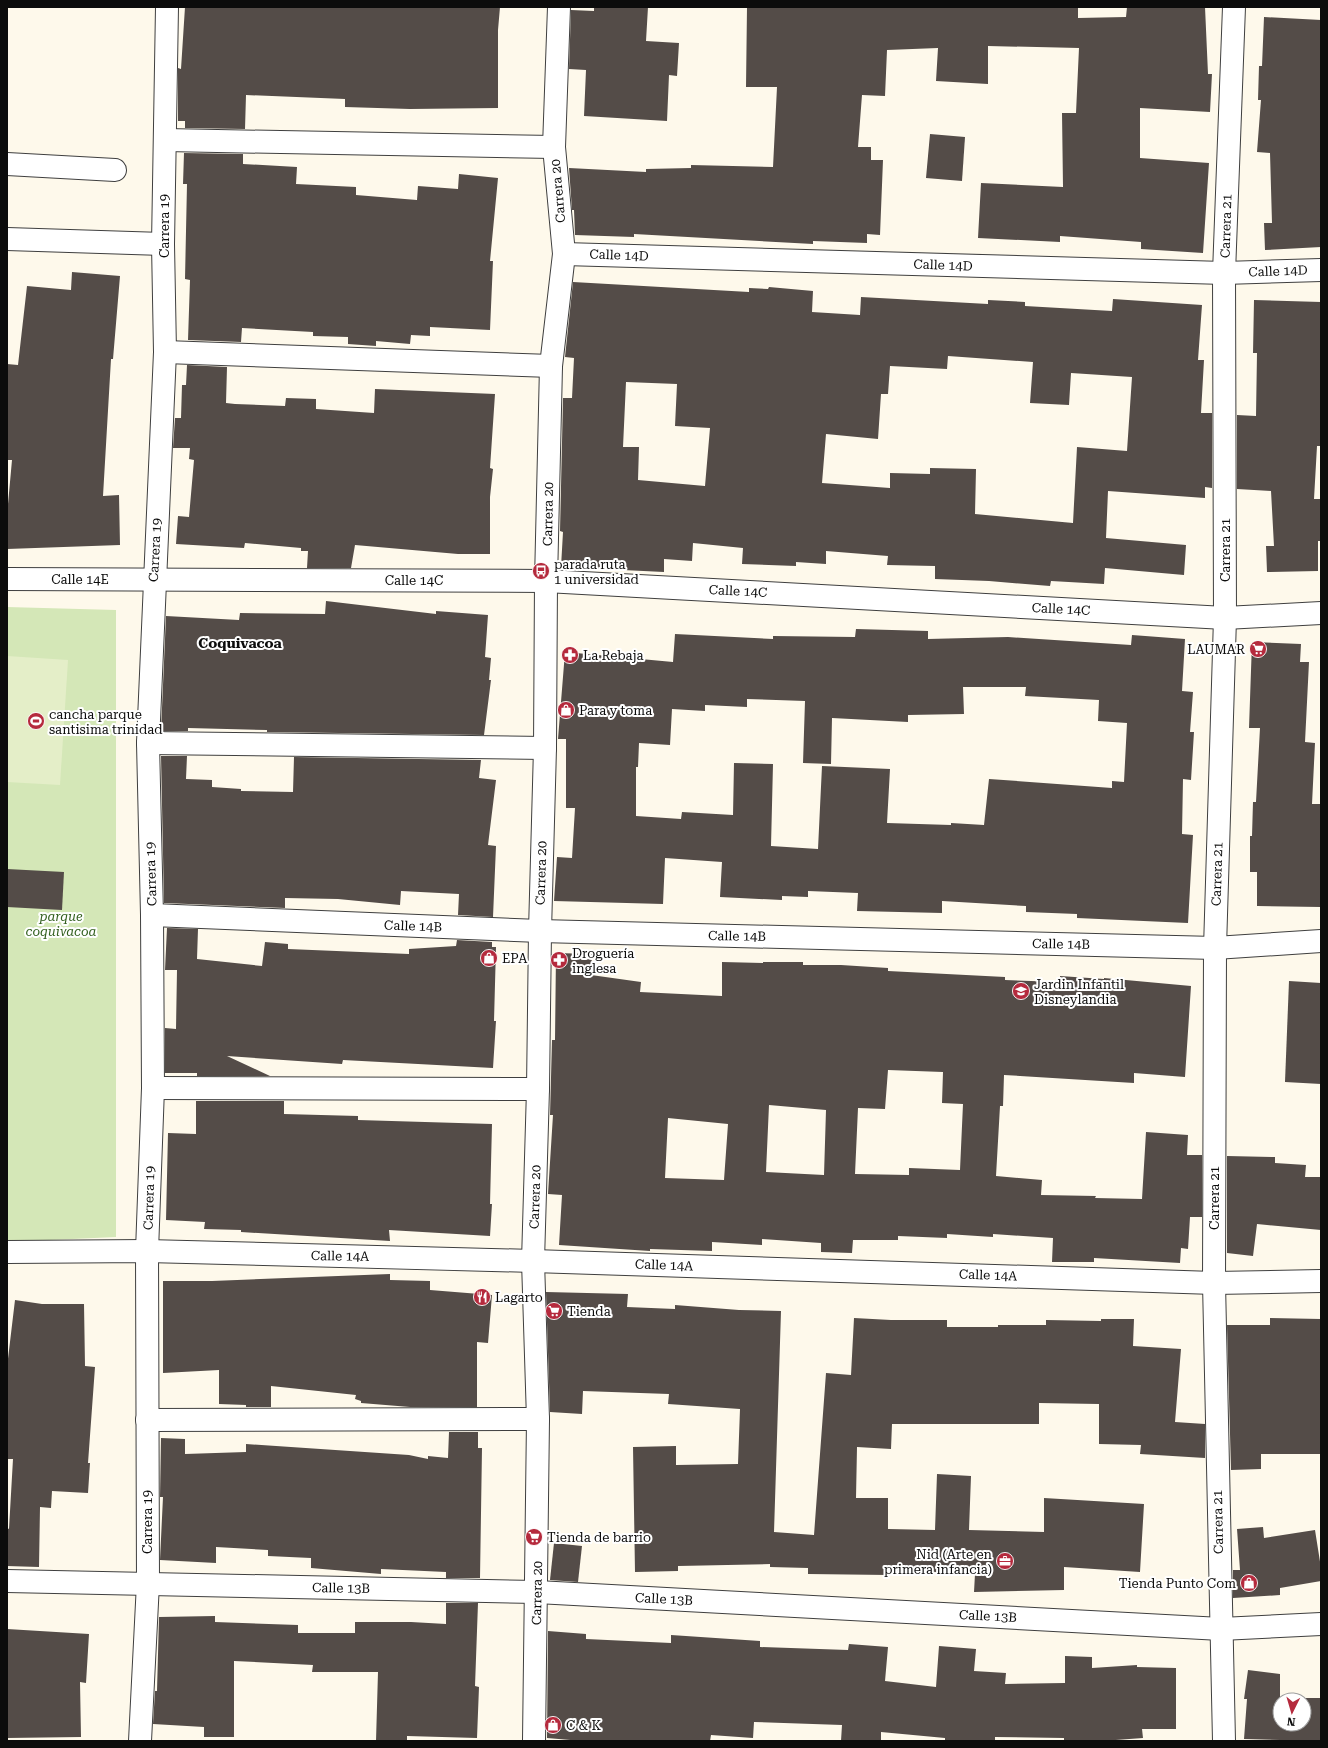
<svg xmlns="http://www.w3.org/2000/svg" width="1328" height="1748" viewBox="0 0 1328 1748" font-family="'Roboto Serif',serif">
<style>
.green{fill:#d4e7b7}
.pitch{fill:#e4eec8}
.building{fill:#544c48;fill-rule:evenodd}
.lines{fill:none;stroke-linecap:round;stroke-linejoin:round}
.minor-casing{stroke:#3f3f3f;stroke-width:24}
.minor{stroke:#fff;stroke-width:22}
.labels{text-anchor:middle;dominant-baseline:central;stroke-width:4;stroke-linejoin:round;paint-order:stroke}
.street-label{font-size:13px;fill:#0c0c0c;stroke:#fff}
.poi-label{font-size:13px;fill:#0c0c0c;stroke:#fff;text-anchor:start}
.park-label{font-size:13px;font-style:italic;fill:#33601f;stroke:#fff}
.neighbourhood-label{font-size:14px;font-weight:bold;fill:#0c0c0c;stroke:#fff}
</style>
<rect width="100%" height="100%" fill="#fef9eb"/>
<polygon class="green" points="7,607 116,610 116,1237 7,1242"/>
<polygon class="pitch" points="7,656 68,660 60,785 7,782"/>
<g class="building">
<polygon points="185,7 500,7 498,30 498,108 410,109 345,107 345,99 246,95 245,129 185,128 185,121 178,121 178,68 181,69"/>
<polygon points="594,7 648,7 646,41 679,43 677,76 669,75 667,121 584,116 586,70 569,69 571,10 594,11"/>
<polygon points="747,7 1078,7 1078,18 1126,17 1127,7 1205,7 1208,74 1212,74 1210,112 1140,108 1140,158 1209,163 1203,253 1141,249 1141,242 1060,236 1060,242 978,238 981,183 1063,187 1062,113 1076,113 1079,48 988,46 988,84 936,81 938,48 887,50 885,96 862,95 858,147 871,147 871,160 883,160 880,235 867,234 867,243 813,241 813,244 634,234 634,237 575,235 574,210 572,210 569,168 646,172 646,169 691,168 691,165 773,167 777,87 746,87"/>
<polygon points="1264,17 1321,20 1320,164 1321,164 1321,247 1265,250 1264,223 1272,223 1270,153 1257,152 1261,100 1258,100 1259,66 1262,66"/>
<polygon points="930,134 965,137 962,181 926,178"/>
<polygon points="184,153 243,154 243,164 297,167 296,184 356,187 356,195 417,200 418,186 458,189 459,174 498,178 490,261 493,261 490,330 430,327 430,336 411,335 410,344 376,341 376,346 348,344 348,337 313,336 313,332 242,328 241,342 188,340 190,280 185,279 187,184 183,184"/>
<polygon points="72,272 120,276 113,359 111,359 103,496 119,495 120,545 7,549 7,515 12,460 7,460 7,364 18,365 27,286 71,290"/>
<path d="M573 282 749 292V288L768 289 769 287 813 291 812 312 860 315 861 297 988 304V300L1025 302V306L1112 311 1113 299 1202 305 1198 360H1204L1201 413H1212V488L1205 487V498L1108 491 1106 538 1186 545 1184 575 1105 568 1104 584 1051 581 1050 586 989 581 935 579V566L887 565 888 556 826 551V564L796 562V566L742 564 743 548 693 543 692 561 664 559V572L561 567 563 532 560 531 563 398H572L574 358 565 357ZM948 356 1033 362 1030 403 1069 405 1071 373 1132 377 1127 451 1077 447 1073 523 975 514 976 469 930 468V474L890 473V488L822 483 826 434 878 439 881 394H888L890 366 947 369ZM626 382 677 384 675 426 710 428 705 486 638 480 639 447H623Z"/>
<polygon points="1254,300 1321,302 1321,446 1317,446 1314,499 1321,499 1321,541 1318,541 1318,571 1267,572 1266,546 1274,546 1271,491 1237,489 1237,415 1256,416 1257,353 1253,353"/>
<polygon points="187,365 227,367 226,403 235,404 285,406 286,398 316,399 316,409 374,413 375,389 495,394 490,468 493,469 490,497 490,554 458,554 355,545 351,568 307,568 308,551 301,551 301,548 245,543 244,548 176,544 178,516 189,517 194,460 189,459 190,448 173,448 175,418 181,418 182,385 186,385"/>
<polygon points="326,601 436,614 436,611 488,615 485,657 491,658 489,680 491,680 484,735 267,732 267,730 188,728 188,731 161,731 166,616 239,620 240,613 325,614"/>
<path d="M856 629 928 631V639L1008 637 1131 645 1132 635 1185 639 1182 691 1193 692 1190 732H1194L1191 780 1183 779 1182 834 1193 835 1188 923 1077 918V914L1026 912V906L942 901V913L857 911 858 893 808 891V897L782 896V900L720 897 722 862 665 858 663 904 554 901 557 857 572 858 575 808H566V739H558L565 652 673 662 675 634 773 639V636L855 637ZM963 687H1026L1025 696 1099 700 1098 721 1127 723 1124 782 1112 781V788L989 779 984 825 951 823V825L887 823 890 769 822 766 818 849 771 846 773 764 734 763 733 815 682 812 681 819 636 816V767H638L639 743 670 745 672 709 705 711V705L747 707V699L805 701 803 763 831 764 832 718 908 722V715L964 714Z"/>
<polygon points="1252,642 1301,644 1300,662 1309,662 1305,742 1315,743 1312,804 1321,804 1321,907 1257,906 1257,872 1250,872 1250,836 1252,836 1253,802 1256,802 1260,728 1249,728"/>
<polygon points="161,756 187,756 186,779 212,780 212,787 241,789 241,791 293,792 294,757 481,760 479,778 496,780 488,845 496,846 493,917 458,915 459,894 401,891 400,905 338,899 285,898 285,908 164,903"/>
<polygon points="7,869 64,872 62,910 7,907"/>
<polygon points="167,928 198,929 197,959 262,966 265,942 288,944 288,949 409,954 409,949 456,946 457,940 492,942 492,947 496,947 494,1021 496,1021 493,1068 343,1060 342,1064 227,1056 270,1076 197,1076 197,1073 165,1073 165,1028 176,1029 177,970 165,970"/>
<path d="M556 953 592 954 591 975 641 982 640 992 722 996V962L763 963V962H803V965H841L888 968V971L1005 977V980L1060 982V976L1104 979V978L1191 986 1185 1077 1134 1073V1083L1004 1075 1003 1106H1000L996 1176 1042 1180 1041 1195 1096 1196 1095 1198 1142 1199 1146 1132 1188 1135 1187 1155H1202V1217H1190L1188 1249 1181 1248 1180 1263 1094 1258V1262H1052L1053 1238 993 1234V1237L947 1234V1238L898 1236V1240H853L852 1253 821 1252V1243L762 1239V1245L712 1242V1251L650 1249V1251L559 1245 562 1195 548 1194 553 1115H550L552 1040H555ZM888 1070 943 1072 942 1103 963 1104 960 1170 909 1168V1175L855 1174 858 1108 885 1109ZM769 1105 826 1110 824 1175 766 1172ZM668 1118 728 1124 724 1180 665 1178Z"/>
<polygon points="1289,981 1321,983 1321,1084 1285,1082"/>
<polygon points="196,1101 284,1101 284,1114 358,1116 358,1120 492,1124 490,1204 492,1204 490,1236 389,1230 390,1241 241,1232 241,1230 204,1229 205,1222 166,1220 168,1133 196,1134"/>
<polygon points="1227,1156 1275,1157 1275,1163 1306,1165 1305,1177 1321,1177 1321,1230 1257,1224 1253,1256 1227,1253"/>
<polygon points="390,1274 390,1280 430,1281 430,1290 492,1295 488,1343 477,1342 477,1407 410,1407 361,1403 361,1401 355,1399 356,1395 271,1386 271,1407 246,1407 246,1405 219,1404 219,1370 163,1373 163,1281 212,1281"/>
<polygon points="546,1292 628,1294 627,1307 675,1309 675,1305 739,1310 781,1311 774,1532 814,1535 826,1373 851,1375 854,1318 891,1320 947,1320 947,1327 998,1327 998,1325 1046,1325 1046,1320 1101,1321 1101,1319 1134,1319 1133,1346 1181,1349 1175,1422 1205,1424 1205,1458 1140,1454 1141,1445 1099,1444 1099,1404 1039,1403 1039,1424 892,1424 891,1449 857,1447 856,1498 888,1498 888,1529 935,1530 937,1474 971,1476 969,1530 1044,1532 1044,1498 1144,1504 1140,1572 1064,1567 1064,1590 974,1592 975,1574 888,1570 888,1575 808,1574 808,1568 770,1567 770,1564 678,1566 678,1571 635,1572 633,1447 676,1446 676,1465 738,1464 740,1409 668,1404 669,1394 583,1391 582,1414 550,1412"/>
<polygon points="15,1300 42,1304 84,1304 85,1366 95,1367 88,1463 90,1463 88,1493 52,1491 51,1508 40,1507 39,1567 7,1566 7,1528 9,1529 13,1459 7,1459 7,1367"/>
<polygon points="1270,1318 1321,1319 1321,1454 1261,1454 1261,1469 1231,1470 1227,1325 1270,1325"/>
<polygon points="449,1432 478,1432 478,1448 482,1448 480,1578 446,1578 446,1572 381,1569 381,1574 311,1568 311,1558 268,1556 268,1550 216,1547 216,1563 160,1560 163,1497 160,1497 161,1438 185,1439 185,1454 246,1452 246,1444 409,1455 428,1459 428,1456 448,1458"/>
<polygon points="1263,1527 1264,1538 1315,1530 1321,1568 1321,1581 1280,1588 1280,1595 1233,1598 1233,1570 1240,1570 1237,1529"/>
<polygon points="554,1543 582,1546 578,1582 550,1580"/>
<polygon points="446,1603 478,1603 475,1686 479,1687 477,1738 407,1736 407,1741 376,1741 378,1672 312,1672 313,1665 234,1661 234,1737 204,1737 204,1727 153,1724 155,1691 157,1691 159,1617 215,1616 215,1622 298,1625 298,1633 355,1633 355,1622 411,1622 446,1624"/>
<polygon points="7,1629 89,1634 86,1683 80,1682 81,1737 7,1738"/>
<polygon points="548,1631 586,1634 586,1639 671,1643 671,1635 760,1641 760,1647 848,1650 849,1644 888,1647 885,1681 936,1687 939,1646 976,1649 974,1671 1006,1673 1005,1684 1065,1683 1065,1656 1092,1657 1092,1668 1137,1665 1137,1667 1176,1668 1176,1729 1142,1729 1143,1738 1102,1741 1064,1741 1064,1738 995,1737 995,1741 945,1741 945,1738 881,1732 881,1741 841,1741 842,1725 754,1722 753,1738 711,1735 710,1741 582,1741 547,1738"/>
<path d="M1248 1670 1280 1674V1698H1321V1741L1244 1739 1247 1699H1244ZM1280 1700H1304V1724H1280Z"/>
</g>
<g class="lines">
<g class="minor-casing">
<g id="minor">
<polyline points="165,140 554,147"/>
<polyline points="7,164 115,170"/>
<polyline points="7,239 163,244"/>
<polyline points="564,254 1224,273 1321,270"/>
<polyline points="165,352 551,366"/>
<polyline points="7,579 546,581 1225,618 1321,613"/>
<polyline points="148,743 545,748"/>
<polyline points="152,915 540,931 1215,948 1321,941"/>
<polyline points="153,1088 538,1089"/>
<polyline points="7,1252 147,1251 533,1261 1214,1283 1321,1281"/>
<polyline points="147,1420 538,1419"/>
<polyline points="7,1581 537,1592 1221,1629 1321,1624"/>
<polyline points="140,1741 148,1583 147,1251 153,1088 152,915 148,743 165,352 163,244 167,7"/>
<polyline points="534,1741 538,1419 533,1261 538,1089 540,931 545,748 546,581 551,366 564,254 554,147 559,7"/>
<polyline points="1224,1741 1214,1283 1215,948 1225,618 1224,273 1234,7"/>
</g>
</g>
<use href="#minor" class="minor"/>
</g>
<defs>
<g id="bus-disc" transform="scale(0.9)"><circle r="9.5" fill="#b52a3d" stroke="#fff"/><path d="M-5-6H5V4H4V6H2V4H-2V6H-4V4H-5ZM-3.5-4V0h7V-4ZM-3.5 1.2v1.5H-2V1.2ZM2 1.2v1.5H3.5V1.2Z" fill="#fff"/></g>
<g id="supermarket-disc" transform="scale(0.9)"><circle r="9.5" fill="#b52a3d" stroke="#fff"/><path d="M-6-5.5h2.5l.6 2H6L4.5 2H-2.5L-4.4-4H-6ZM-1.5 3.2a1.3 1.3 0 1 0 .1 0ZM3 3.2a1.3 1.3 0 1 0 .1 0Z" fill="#fff"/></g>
<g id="pharmacy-disc" transform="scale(0.9)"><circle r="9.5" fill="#b52a3d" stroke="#fff"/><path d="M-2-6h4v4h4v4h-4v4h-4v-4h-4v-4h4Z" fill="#fff"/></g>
<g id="shop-disc" transform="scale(0.9)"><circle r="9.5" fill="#b52a3d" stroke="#fff"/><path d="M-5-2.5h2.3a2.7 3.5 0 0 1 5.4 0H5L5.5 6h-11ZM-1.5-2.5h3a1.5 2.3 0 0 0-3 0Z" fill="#fff"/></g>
<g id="stadium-disc" transform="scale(0.9)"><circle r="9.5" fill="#b52a3d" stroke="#fff"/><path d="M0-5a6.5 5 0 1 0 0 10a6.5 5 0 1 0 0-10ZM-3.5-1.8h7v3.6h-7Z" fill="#fff"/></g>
<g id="school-disc" transform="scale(0.9)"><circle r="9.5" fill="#b52a3d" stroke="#fff"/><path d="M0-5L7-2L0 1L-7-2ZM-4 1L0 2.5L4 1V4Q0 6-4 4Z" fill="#fff"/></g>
<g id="restaurant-disc" transform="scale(0.9)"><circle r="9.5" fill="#b52a3d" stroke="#fff"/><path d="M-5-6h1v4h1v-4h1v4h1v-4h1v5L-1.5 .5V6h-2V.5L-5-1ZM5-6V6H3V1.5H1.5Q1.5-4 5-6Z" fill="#fff"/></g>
<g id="office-disc" transform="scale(0.9)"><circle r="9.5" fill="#b52a3d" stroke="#fff"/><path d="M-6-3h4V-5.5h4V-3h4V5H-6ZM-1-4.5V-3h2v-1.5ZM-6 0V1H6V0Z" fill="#fff"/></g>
</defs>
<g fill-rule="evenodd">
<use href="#bus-disc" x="541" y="571"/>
<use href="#supermarket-disc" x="1258" y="649"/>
<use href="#pharmacy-disc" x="570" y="655"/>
<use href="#shop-disc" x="566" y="710"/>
<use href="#stadium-disc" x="36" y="721"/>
<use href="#shop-disc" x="489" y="958"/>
<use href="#pharmacy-disc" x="559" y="960"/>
<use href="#school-disc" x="1021" y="991"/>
<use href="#restaurant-disc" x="482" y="1297"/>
<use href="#supermarket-disc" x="554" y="1311"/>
<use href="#supermarket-disc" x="534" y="1537"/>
<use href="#office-disc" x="1005" y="1561"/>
<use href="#shop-disc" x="1249" y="1583"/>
<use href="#shop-disc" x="553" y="1725"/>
</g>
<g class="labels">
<g class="street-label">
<text transform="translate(558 191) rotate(-95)">Carrera 20</text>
<text transform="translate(164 226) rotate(-90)">Carrera 19</text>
<text transform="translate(1226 226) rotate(-88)">Carrera 21</text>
<text transform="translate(619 255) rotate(2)">Calle 14D</text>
<text transform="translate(943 265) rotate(2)">Calle 14D</text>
<text transform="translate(1278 271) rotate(-2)">Calle 14D</text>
<text transform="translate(548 514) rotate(-89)">Carrera 20</text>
<text transform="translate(155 550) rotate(-87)">Carrera 19</text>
<text transform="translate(1225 550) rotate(-90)">Carrera 21</text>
<text x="80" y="579">Calle 14E</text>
<text x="414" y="580">Calle 14C</text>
<text transform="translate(738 591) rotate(3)">Calle 14C</text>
<text transform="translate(1061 609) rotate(3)">Calle 14C</text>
<text transform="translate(541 873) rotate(-88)">Carrera 20</text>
<text transform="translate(151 874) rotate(-92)">Carrera 19</text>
<text transform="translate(1217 874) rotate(-88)">Carrera 21</text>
<text transform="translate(413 926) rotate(2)">Calle 14B</text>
<text transform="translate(737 936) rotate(1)">Calle 14B</text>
<text transform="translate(1061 944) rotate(1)">Calle 14B</text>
<text transform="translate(535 1197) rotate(-88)">Carrera 20</text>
<text transform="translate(149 1198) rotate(-88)">Carrera 19</text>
<text transform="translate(1214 1198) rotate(-90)">Carrera 21</text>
<text transform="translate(340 1256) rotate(1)">Calle 14A</text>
<text transform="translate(664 1265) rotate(2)">Calle 14A</text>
<text transform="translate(988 1275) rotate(2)">Calle 14A</text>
<text transform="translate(147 1522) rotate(-90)">Carrera 19</text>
<text transform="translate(1218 1522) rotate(-91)">Carrera 21</text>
<text transform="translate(341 1588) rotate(1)">Calle 13B</text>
<text transform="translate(537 1593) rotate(-89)">Carrera 20</text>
<text transform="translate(664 1599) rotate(3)">Calle 13B</text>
<text transform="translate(988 1616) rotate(3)">Calle 13B</text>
</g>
<g class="poi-label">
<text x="554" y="564">parada ruta<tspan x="554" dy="15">1 universidad</tspan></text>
<text x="1245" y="649" text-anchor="end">LAUMAR</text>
<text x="583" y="655">La Rebaja</text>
<text x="579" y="710">Para y toma</text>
<text x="49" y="714">cancha parque<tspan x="49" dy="15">santisima trinidad</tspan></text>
<text x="572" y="953">Droguería<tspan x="572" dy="15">inglesa</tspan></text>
<text x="502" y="958">EPA</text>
<text x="1034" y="984">Jardin Infantil<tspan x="1034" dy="15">Disneylandia</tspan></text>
<text x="495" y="1297">Lagarto</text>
<text x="567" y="1311">Tienda</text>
<text x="547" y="1537">Tienda de barrio</text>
<text x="992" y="1554" text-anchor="end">Nid (Arte en<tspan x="992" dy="15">primera infancia)</tspan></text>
<text x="1236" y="1583" text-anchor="end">Tienda Punto Com</text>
<text x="566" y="1725">C &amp; K</text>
</g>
<g class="park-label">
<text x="61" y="916">parque<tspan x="61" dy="15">coquivacoa</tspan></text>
</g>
<g class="neighbourhood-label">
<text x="240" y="643">Coquivacoa</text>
</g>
</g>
<rect width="1328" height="1748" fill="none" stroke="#0c0c0c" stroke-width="16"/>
<g transform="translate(1292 1712) rotate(185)"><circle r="19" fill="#ffffff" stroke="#9e9e9e"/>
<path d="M0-3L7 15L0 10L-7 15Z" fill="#b52a3d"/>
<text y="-6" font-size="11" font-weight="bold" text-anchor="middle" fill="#0c0c0c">N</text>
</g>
</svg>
